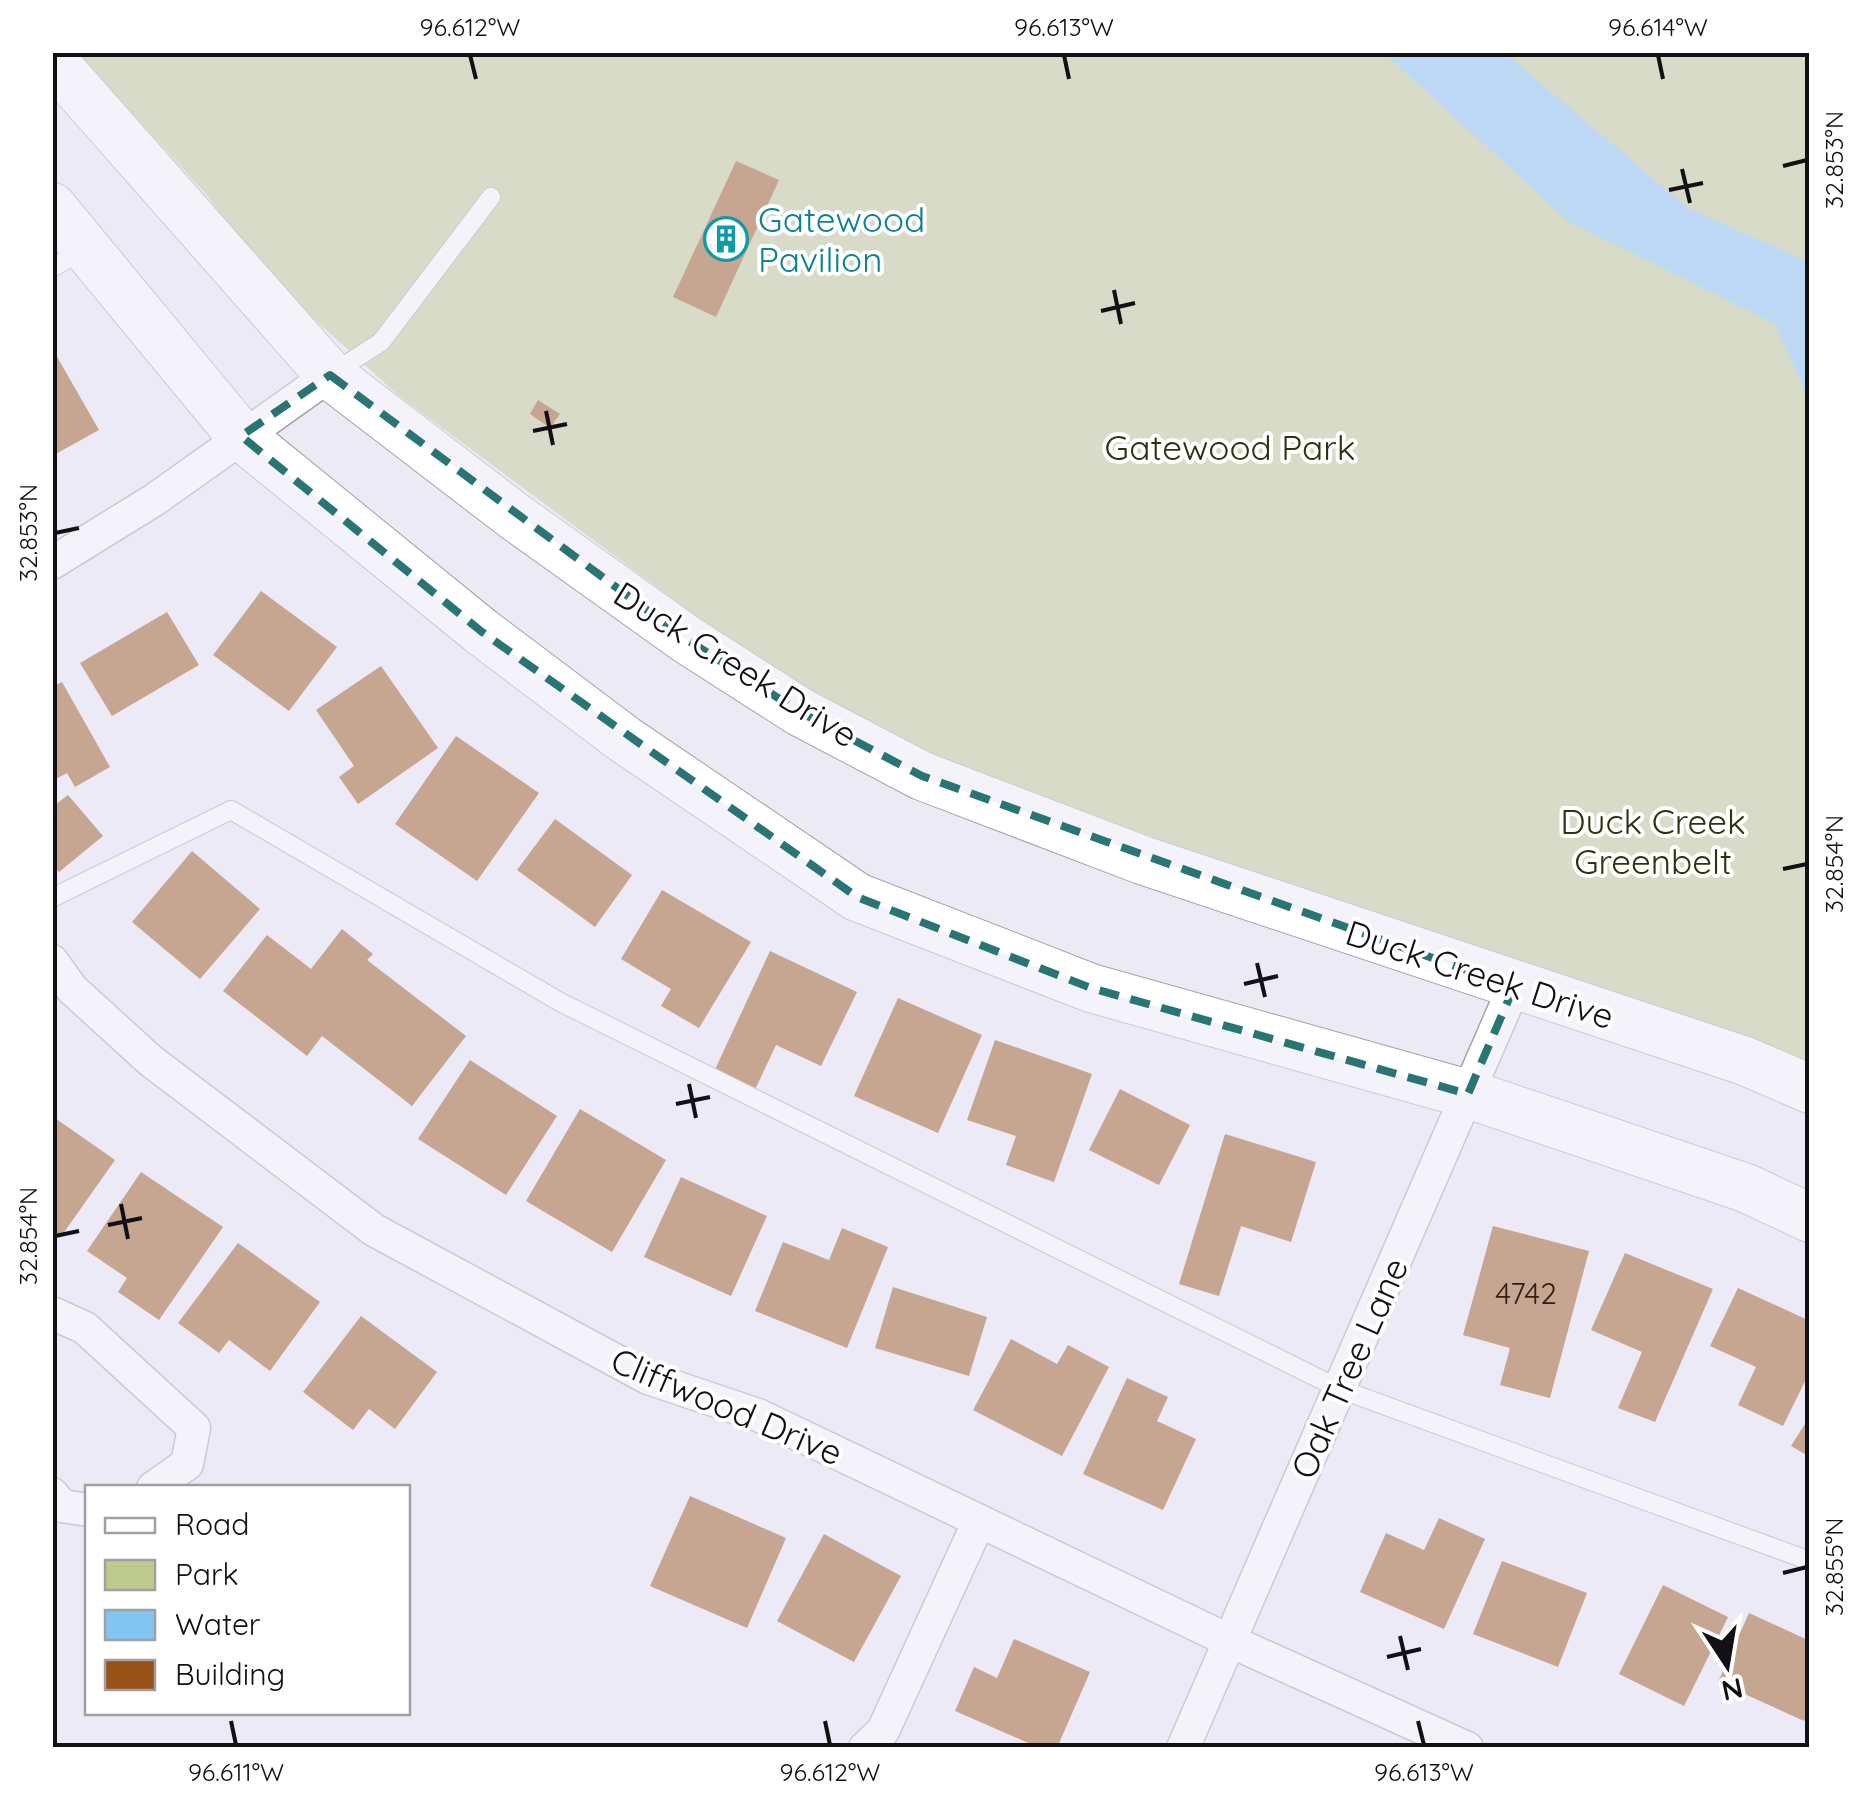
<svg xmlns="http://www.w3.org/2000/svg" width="1862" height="1800" viewBox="0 0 1862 1800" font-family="Quicksand,sans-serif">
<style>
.green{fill:#bfcb8e}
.water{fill:#84c6f3}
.building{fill:#985218}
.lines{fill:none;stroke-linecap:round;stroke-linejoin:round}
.lane-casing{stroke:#a5a2ad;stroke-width:20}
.street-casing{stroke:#a5a2ad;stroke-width:35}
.secondary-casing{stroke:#a5a2ad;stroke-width:50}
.lane{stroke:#fff;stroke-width:18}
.street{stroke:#fff;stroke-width:32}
.secondary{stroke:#fff;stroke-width:48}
.marked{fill:none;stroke:#297475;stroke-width:8;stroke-dasharray:20 12;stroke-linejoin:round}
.ticks{fill:none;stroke:#111014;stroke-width:4}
.labels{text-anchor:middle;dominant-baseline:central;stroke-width:8;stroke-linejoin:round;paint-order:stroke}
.number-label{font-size:30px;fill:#332015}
.culture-label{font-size:35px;fill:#0d838f;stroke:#fff;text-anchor:start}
.park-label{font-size:35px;fill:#2e330d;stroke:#fff}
.street-label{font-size:35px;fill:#111014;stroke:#fff}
.neatline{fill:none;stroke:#111014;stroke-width:4}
.ticks-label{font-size:25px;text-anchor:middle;fill:#111014}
</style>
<rect width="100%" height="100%" fill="#eceaf5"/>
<polygon class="green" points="77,53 1809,53 1809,1066 1731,1035 1055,804 902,743 822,701 739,648 399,396 280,288 204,192"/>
<polygon class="water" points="1384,53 1505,53 1688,208 1802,259 1809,266 1809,400 1775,324 1568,221"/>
<g class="building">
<polygon points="736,161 779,180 716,317 673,297"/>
<polygon points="52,348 99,430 52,456"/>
<polygon points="538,400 560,414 550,428 530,414"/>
<polygon points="261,591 337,647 289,711 213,655"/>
<polygon points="167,612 199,665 112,716 80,663"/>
<polygon points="381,666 438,748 358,804 339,777 354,766 316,710"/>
<polygon points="62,682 110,767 75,787 67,773 52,781 52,687"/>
<polygon points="456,736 539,793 477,881 395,824"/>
<polygon points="68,795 103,836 59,872 52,864 52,807"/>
<polygon points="555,819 632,875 595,927 517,870"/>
<polygon points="192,851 260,909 200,979 132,922"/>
<polygon points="662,890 751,942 699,1028 661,1006 671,989 621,959"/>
<polygon points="342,929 373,954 367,960 466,1036 412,1106 322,1036 307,1056 223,991 267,935 311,969"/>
<polygon points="770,951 857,992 821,1066 776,1045 753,1094 712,1076"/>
<polygon points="898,998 982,1035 938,1133 854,1096"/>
<polygon points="995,1040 1092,1074 1054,1182 1006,1165 1016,1136 967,1120"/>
<polygon points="470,1060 557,1116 506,1195 418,1139"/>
<polygon points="1120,1089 1190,1125 1159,1185 1089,1150"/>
<polygon points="580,1109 666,1160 612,1252 526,1201"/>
<polygon points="52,1116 115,1160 60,1238 52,1233"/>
<polygon points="1225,1134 1316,1162 1291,1242 1241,1226 1219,1296 1179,1284"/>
<polygon points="141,1172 223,1227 159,1320 118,1292 127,1278 87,1251"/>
<polygon points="681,1177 767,1216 731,1296 644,1257"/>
<polygon points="1493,1226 1589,1251 1550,1398 1500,1385 1510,1348 1463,1335"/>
<polygon points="842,1228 888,1247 847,1348 755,1311 783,1242 829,1260"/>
<polygon points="238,1243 320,1302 270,1371 229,1340 219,1353 178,1323"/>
<polygon points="1625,1253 1713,1289 1655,1422 1618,1408 1642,1352 1591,1330"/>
<polygon points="893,1287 987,1317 969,1376 875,1348"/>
<polygon points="1738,1288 1810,1321 1810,1371 1783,1426 1738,1405 1756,1367 1710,1346"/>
<polygon points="361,1316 437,1372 395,1429 369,1409 353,1430 303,1392"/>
<polygon points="1011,1339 1057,1364 1068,1345 1109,1367 1062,1456 973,1410"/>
<polygon points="1127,1378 1168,1397 1157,1421 1196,1439 1163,1510 1083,1474"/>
<polygon points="1810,1416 1810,1457 1791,1446"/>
<polygon points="690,1496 786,1538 747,1628 650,1586"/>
<polygon points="1439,1518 1485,1539 1444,1629 1360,1592 1386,1533 1424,1550"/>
<polygon points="824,1534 901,1576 854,1662 777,1621"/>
<polygon points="1502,1561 1587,1593 1558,1667 1473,1634"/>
<polygon points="1663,1585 1728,1617 1684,1706 1619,1674"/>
<polygon points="1749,1613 1810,1641 1810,1710 1804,1721 1718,1682"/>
<polygon points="1014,1639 1090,1672 1057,1748 1040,1748 955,1711 974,1667 997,1678"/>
</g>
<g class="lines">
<g class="lane-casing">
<g id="lane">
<polyline points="52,268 84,249"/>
<polyline points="333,373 381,342 491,197"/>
<polyline points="52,898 231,810 560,1002 1340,1389 1810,1561"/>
</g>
</g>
<g class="street-casing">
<g id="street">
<polyline points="52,563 154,500 330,375"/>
<polyline points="52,961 72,989 151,1061 374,1230 648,1378 758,1415 1230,1641 1467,1748"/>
<polyline points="52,1313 85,1328 194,1428 187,1464 153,1488"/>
<polyline points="52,1494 62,1506 88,1510"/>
<polyline points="865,1748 883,1731 979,1521"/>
<polyline points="1183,1748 1514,987"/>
</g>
</g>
<g class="secondary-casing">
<g id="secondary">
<polyline points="52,60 330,375 514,516 686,639 800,712 922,776 1142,860 1745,1061 1810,1089"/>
<polyline points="52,207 241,436 482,632 624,739 857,897 1091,988 1468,1094 1746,1188 1810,1218"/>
</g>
</g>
<use href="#lane" class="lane"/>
<use href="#street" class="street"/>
<use href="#secondary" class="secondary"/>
</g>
<path d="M0 0H1862V1800H0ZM330 375 686 639 800 712 922 776 1514 987 1468 1094 1091 988 857 897 482 632 241 436Z" fill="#eceaf5" fill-opacity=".55" fill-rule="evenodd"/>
<path class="marked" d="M330 375 686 639 800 712 922 776 1514 987 1468 1094 1091 988 857 897 482 632 241 436Z"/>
<path class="ticks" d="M470 55 476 79M1064 55 1069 79M1658 55 1663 79M1783 166 1807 160M1682 169 1690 203M1669 190 1703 183M1114 290 1121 324M1101 311 1135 303M546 411 553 445M533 431 567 424M55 533 79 528M1783 869 1807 864M1257 963 1265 997M1244 984 1278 976M689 1084 696 1118M676 1104 710 1097M121 1204 128 1239M108 1225 142 1218M55 1236 79 1231M1783 1573 1807 1567M1400 1636 1408 1670M1387 1657 1421 1649M231 1721 236 1745M825 1721 830 1745M1418 1721 1424 1745"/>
<defs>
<g id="building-ring" transform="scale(2.25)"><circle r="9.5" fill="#fff" stroke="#0f9aa8" stroke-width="1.5"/><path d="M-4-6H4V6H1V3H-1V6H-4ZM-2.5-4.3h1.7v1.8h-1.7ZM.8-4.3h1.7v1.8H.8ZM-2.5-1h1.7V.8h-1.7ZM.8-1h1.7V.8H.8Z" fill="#0f9aa8"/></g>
</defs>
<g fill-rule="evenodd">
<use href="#building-ring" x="726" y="239"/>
</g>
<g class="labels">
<g class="number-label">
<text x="1526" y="1293">4742</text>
</g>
<g class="culture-label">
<text x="758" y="219">Gatewood<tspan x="758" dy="40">Pavilion</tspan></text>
</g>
<g class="park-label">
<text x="1230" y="447">Gatewood Park</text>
<text x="1653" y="821">Duck Creek<tspan x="1653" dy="40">Greenbelt</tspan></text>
</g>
<g class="street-label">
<text transform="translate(736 664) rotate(32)">Duck Creek Drive</text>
<text transform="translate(1480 974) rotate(18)">Duck Creek Drive</text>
<text transform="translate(1349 1368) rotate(-66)">Oak Tree Lane</text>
<text transform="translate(727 1406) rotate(23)">Cliffwood Drive</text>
</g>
</g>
<rect width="1862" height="1800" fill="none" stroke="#ffffff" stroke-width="110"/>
<rect x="85" y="1485" width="325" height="230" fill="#ffffff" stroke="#a09fa1" stroke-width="2.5"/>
<rect x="105" y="1518" width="50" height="15" fill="#ffffff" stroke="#a09fa1" stroke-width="2.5"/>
<text x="175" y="1535" font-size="30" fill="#111014">Road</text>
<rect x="105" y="1560" width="50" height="30" fill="#bfcb8e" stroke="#a09fa1" stroke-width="2.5"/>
<text x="175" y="1585" font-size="30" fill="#111014">Park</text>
<rect x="105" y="1610" width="50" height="30" fill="#84c6f3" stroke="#a09fa1" stroke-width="2.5"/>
<text x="175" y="1635" font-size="30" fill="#111014">Water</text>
<rect x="105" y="1660" width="50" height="30" fill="#985218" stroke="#a09fa1" stroke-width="2.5"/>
<text x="175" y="1685" font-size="30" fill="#111014">Building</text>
<g transform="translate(1727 1665) rotate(168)" stroke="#ffffff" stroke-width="8" paint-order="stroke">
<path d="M0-8L18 38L0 25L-18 38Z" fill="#111014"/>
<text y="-15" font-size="28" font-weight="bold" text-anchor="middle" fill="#111014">N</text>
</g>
<rect x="55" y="55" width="1752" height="1690" class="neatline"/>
<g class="ticks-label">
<text x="470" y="36">96.612°W</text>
<text x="1064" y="36">96.613°W</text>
<text x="1658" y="36">96.614°W</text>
<text transform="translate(1834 160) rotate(-90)" y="9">32.853°N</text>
<text transform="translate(28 533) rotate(-90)" y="9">32.853°N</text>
<text transform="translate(1834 864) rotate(-90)" y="9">32.854°N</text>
<text transform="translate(28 1236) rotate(-90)" y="9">32.854°N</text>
<text transform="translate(1834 1567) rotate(-90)" y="9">32.855°N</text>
<text x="236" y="1781">96.611°W</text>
<text x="830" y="1781">96.612°W</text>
<text x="1424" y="1781">96.613°W</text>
</g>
</svg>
